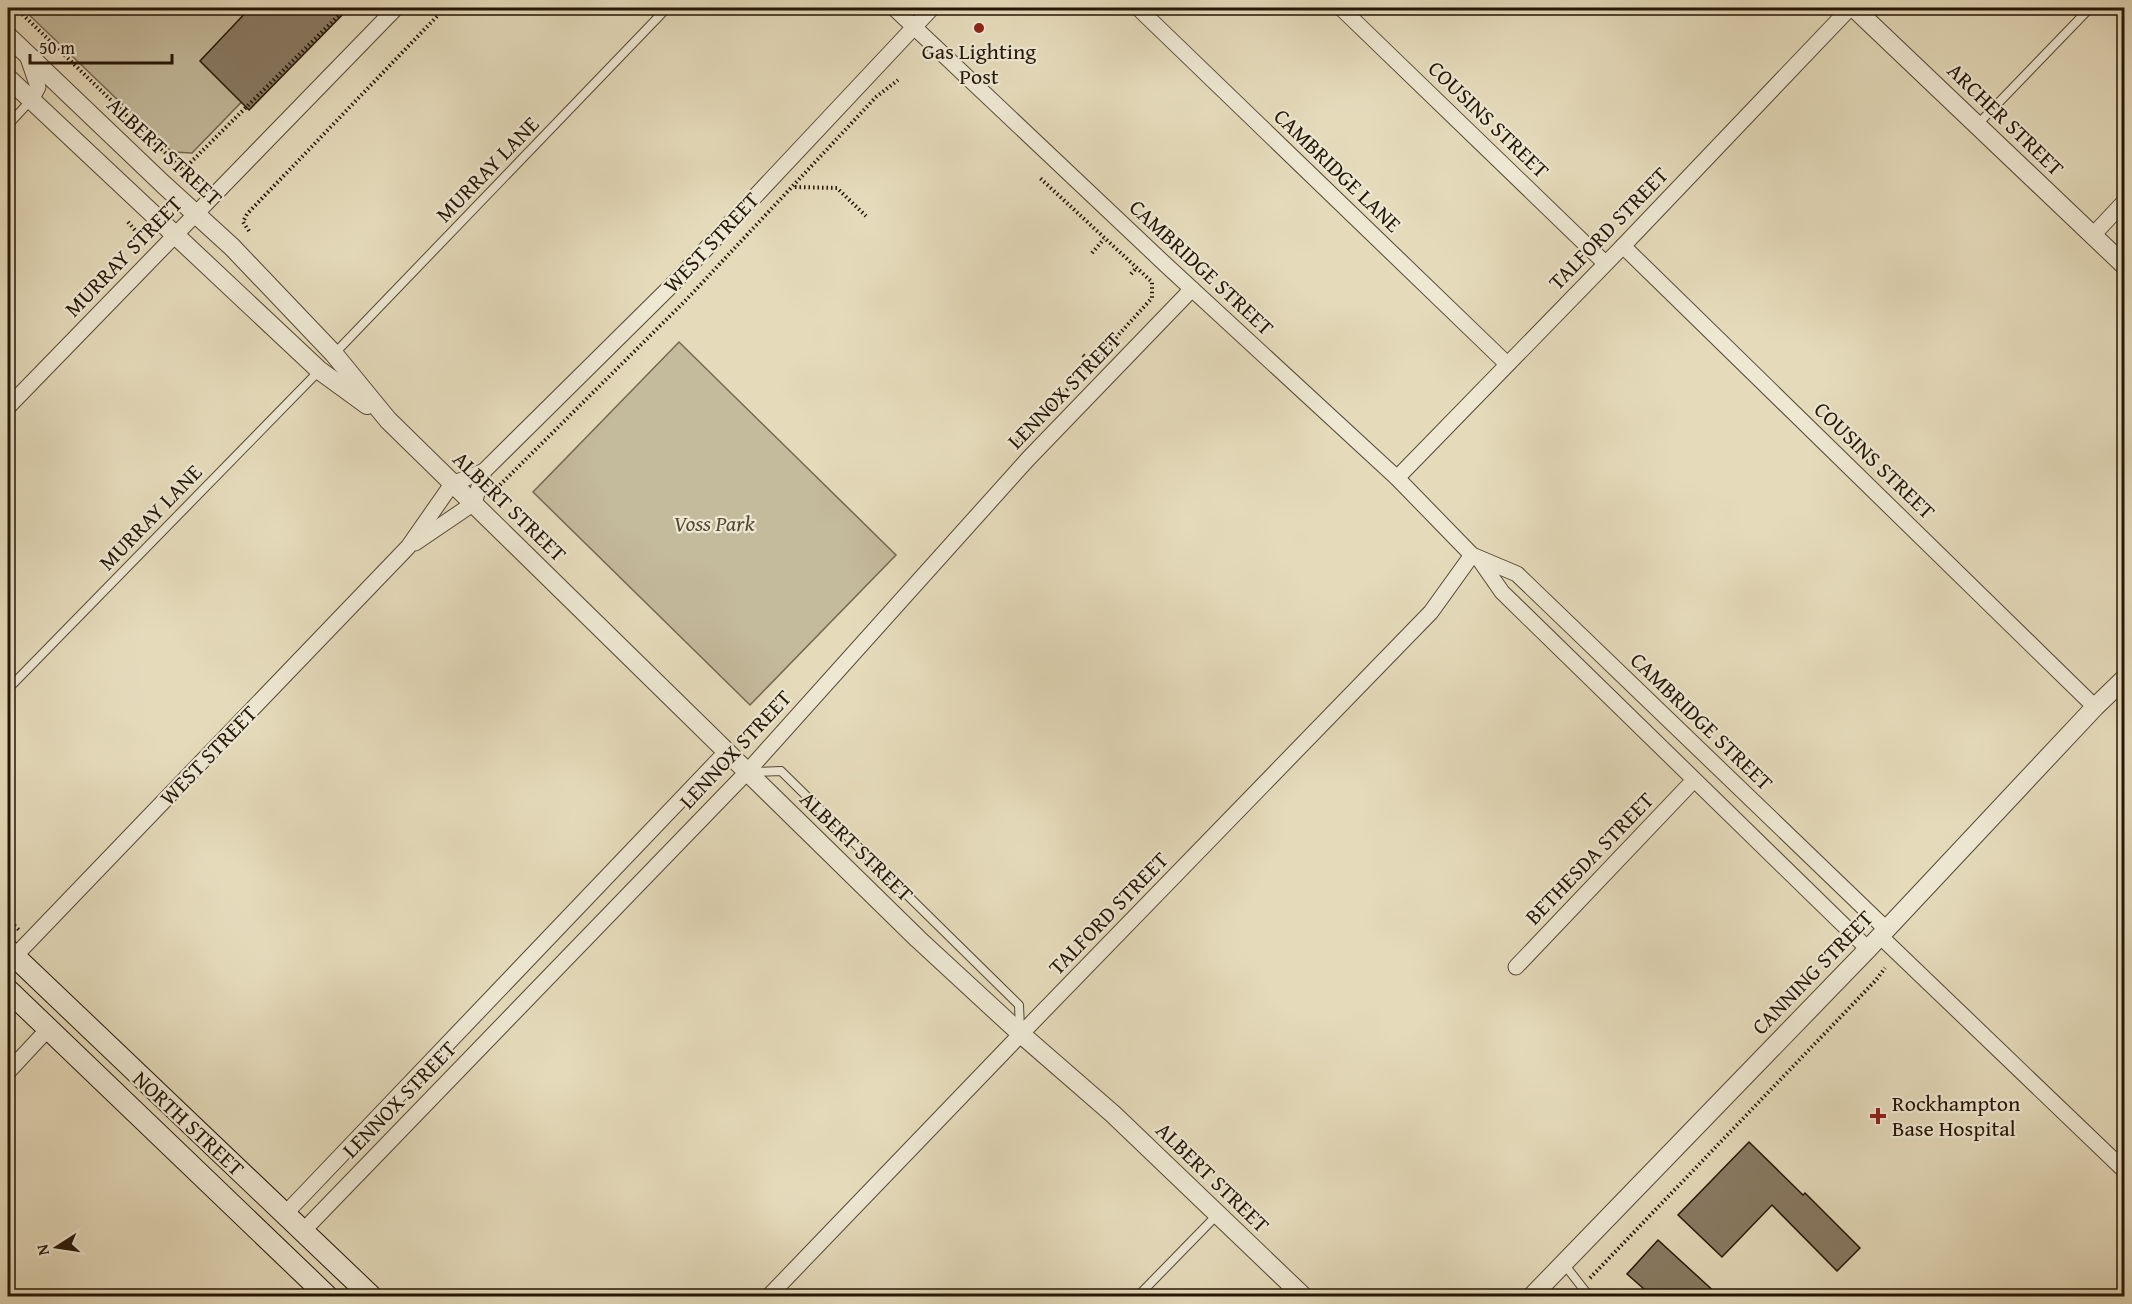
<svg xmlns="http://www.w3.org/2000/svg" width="2132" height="1304" viewBox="0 0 2132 1304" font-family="'Gentium Book Plus',serif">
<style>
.green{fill:#c4ba9c;stroke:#746852;stroke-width:1.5}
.building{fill:#897c65;stroke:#251607;stroke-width:1.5}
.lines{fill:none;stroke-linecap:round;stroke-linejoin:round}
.service-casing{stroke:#554734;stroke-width:10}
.minor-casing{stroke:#554734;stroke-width:17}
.tertiary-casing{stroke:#554734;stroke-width:20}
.secondary-casing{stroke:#251607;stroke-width:23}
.path{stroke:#251607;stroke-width:4;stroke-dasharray:1.5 3;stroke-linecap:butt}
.service{stroke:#eee8d3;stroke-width:8}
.minor{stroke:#eee8d3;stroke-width:15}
.tertiary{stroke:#eee8d3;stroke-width:18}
.secondary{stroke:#eee8d3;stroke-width:21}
.poi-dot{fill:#8f2418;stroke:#eee8d3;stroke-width:2}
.labels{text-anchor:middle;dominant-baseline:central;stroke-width:4.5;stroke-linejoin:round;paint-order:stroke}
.poi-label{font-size:22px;fill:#251607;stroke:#eee8d3}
.street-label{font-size:22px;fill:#251607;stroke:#eee8d3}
.park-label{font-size:22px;font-style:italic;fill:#554734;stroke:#eee8d3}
</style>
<rect width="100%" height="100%" fill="#e5dbbb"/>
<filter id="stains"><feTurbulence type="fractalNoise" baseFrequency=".00333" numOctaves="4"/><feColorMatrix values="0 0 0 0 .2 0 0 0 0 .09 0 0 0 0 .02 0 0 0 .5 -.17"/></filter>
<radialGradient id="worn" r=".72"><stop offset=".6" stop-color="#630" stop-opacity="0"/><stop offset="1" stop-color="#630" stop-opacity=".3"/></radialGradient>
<g class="green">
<polygon points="22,8 333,8 192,153 172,152"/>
<polygon points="679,342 896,555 750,705 533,492"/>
</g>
<g class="building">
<polygon points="250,8 349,8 249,110 200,61"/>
<polygon points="1749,1142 1803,1195 1805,1193 1860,1248 1837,1271 1772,1205 1722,1257 1678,1215"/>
<polygon points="1658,1240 1719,1296 1652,1296 1627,1274"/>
</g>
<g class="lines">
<g class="service-casing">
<g id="service">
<polyline points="8,125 31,100"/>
<polyline points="1977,125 2090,8"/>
<polyline points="335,353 667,8"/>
<polyline points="8,689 319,371"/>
<polyline points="751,772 781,771 1019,1005 1020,1029"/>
<polyline points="1564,1264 1589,1296"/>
<polyline points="1138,1296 1218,1214"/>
</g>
</g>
<g class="minor-casing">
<g id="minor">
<polyline points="894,8 1166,265 1397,478 1472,555 1517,574 1886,929"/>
<polyline points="1138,8 1507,364"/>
<polyline points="1341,8 1605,263"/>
<polyline points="27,55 38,87 31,100"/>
<polyline points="2093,235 2124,202"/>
<polyline points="1623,246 2095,707"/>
<polyline points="8,407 396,8"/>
<polyline points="1397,478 1623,246 1850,8"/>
<polyline points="415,543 474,503 484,471"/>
<polyline points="1479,559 1502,592 1868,949"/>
<polyline points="1880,936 2124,1170"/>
<polyline points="14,957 408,547 452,484 484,471 671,286 932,8"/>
<polyline points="1516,967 1694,780"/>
<polyline points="8,1072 49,1028"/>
<polyline points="285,1214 726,752"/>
<polyline points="303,1231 747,772 1028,459 1192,289"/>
<polyline points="769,1296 1021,1034 1431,612 1472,555"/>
</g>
</g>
<g class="tertiary-casing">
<g id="tertiary">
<polyline points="1854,8 2124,265"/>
<polyline points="8,36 163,184 232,247 334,354 388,420 918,939 1021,1034 1113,1114 1303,1296"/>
<polyline points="8,78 319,370 367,405"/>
<polyline points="1532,1296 1868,949 2095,707 2124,679"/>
</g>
</g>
<g class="secondary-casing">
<g id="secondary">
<polyline points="8,950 371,1296"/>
<polyline points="8,990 327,1296"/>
</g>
</g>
<g class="path">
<polyline points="16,8 183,170 346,8"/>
<polyline points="795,187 837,188 866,216"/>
<polyline points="128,222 139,235"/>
<polyline points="249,231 243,222 247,214 445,8"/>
<polyline points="1092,253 1104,239"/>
<polyline points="1131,274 1137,267"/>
<polyline points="1083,355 1093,365"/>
<polyline points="1013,445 1092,364 1152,298 1152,282 1040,178"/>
<polyline points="500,485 686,300 876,97 898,80"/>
<polyline points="8,919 20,931"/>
<polyline points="1590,1278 1876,980 1885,968"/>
</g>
<use href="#service" class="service"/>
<use href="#minor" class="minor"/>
<use href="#tertiary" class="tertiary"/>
<use href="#secondary" class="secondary"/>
</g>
<g class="poi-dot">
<circle cx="979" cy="28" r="6"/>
<path d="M1875 1107h6v6h6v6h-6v6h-6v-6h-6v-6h6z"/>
</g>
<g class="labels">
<g class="poi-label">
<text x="979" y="51">Gas Lighting<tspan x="979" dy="25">Post</tspan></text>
<text x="1892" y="1103" text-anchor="start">Rockhampton<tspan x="1892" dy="25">Base Hospital</tspan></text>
</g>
<g class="street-label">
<text transform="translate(1489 119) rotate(44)">COUSINS STREET</text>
<text transform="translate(2006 119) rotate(44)">ARCHER STREET</text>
<text transform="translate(165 151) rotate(43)">ALBERT STREET</text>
<text transform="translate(487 169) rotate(-46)">MURRAY LANE</text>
<text transform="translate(1338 170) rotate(44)">CAMBRIDGE LANE</text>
<text transform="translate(1608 228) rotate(-46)">TALFORD STREET</text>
<text transform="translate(711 242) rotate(-47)">WEST STREET</text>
<text transform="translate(123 256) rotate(-46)">MURRAY STREET</text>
<text transform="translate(1202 267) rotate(43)">CAMBRIDGE STREET</text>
<text transform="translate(1064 390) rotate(-46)">LENNOX STREET</text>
<text transform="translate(1875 460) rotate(44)">COUSINS STREET</text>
<text transform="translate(510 506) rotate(44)">ALBERT STREET</text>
<text transform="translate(150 517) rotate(-46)">MURRAY LANE</text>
<text transform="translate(1702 721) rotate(44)">CAMBRIDGE STREET</text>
<text transform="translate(735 749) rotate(-47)">LENNOX STREET</text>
<text transform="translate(208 755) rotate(-46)">WEST STREET</text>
<text transform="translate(857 846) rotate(44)">ALBERT STREET</text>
<text transform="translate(1589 858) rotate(-46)">BETHESDA STREET</text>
<text transform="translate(1108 913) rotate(-46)">TALFORD STREET</text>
<text transform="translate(1812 972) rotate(-46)">CANNING STREET</text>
<text transform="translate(399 1099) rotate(-46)">LENNOX STREET</text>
<text transform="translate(189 1123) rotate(43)">NORTH STREET</text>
<text transform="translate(1213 1177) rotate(44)">ALBERT STREET</text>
</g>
<g class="park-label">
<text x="714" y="523">Voss Park</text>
</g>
</g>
<rect width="2132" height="1304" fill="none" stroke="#e5dbbb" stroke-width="30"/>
<rect x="9" y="9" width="2114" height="1286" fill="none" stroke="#251607" stroke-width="3"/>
<rect x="15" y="15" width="2102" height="1274" fill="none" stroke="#251607" stroke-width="1.5"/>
<g transform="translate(57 1247) rotate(258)" stroke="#eee8d3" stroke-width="4.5" paint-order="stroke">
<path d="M0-4.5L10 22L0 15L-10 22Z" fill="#251607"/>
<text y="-9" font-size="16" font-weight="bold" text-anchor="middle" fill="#251607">N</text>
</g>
<path d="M30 54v9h142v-9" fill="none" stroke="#251607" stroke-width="3"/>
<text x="39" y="54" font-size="18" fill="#251607" stroke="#eee8d3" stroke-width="4.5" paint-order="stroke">50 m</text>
<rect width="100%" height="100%" filter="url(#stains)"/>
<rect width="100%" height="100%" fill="url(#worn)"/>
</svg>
